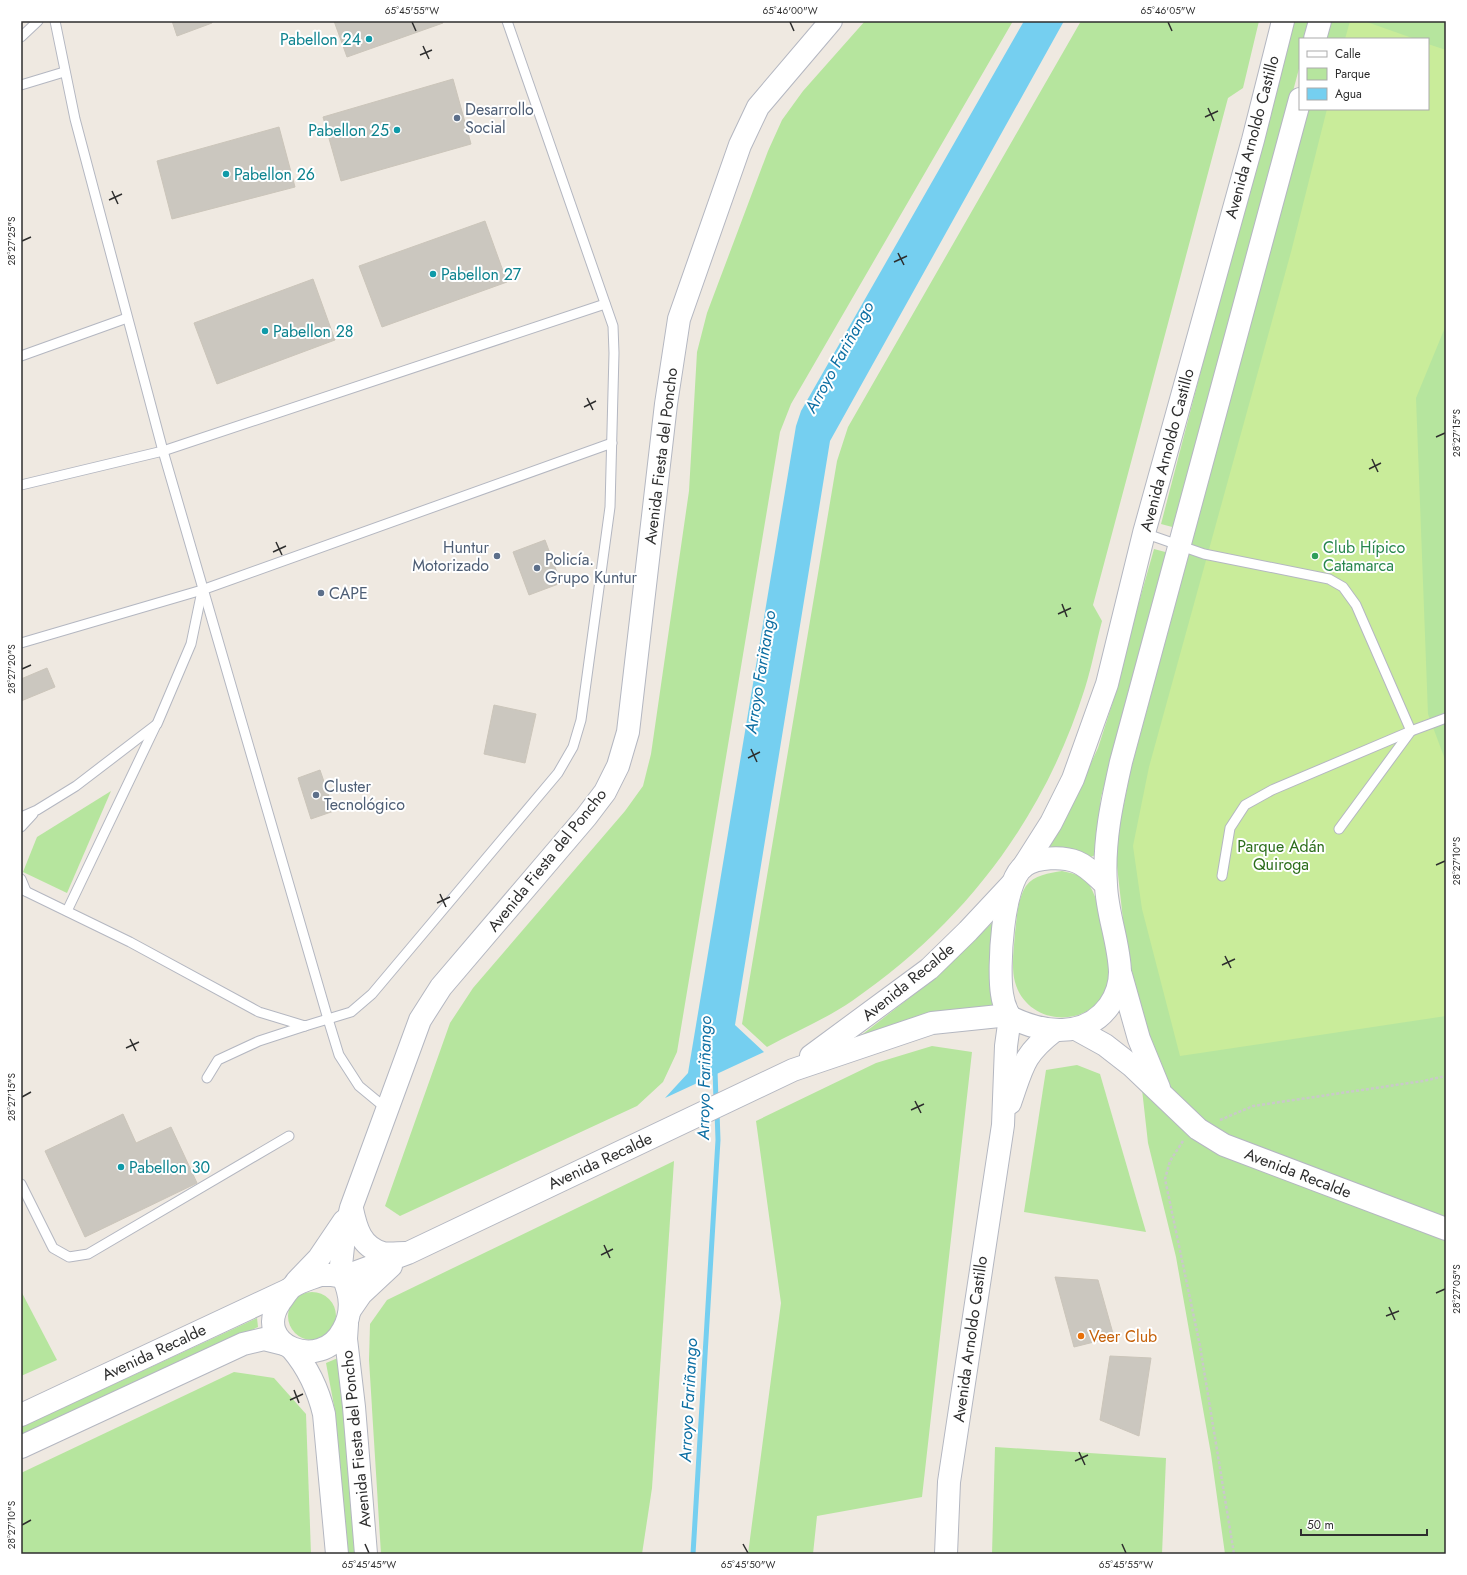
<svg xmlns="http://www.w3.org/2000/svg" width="1467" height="1575" viewBox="0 0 1467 1575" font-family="Jost,sans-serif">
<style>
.green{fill:#b6e59e}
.pitch{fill:#c9ec9a}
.water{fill:#75cff0}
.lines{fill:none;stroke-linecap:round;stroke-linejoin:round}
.stream{stroke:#75cff0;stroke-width:5}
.building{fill:#cbc7bf;stroke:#cbc5ba}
.lane-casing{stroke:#b4b7c1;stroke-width:11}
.secondary-casing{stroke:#b4b7c1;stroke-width:24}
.path{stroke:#c9c9c9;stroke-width:2.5;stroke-dasharray:3 2;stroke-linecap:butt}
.lane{stroke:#fff;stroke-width:9}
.secondary{stroke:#fff;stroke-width:22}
.ticks{fill:none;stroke:#2e2e2e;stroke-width:1.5}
.culture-dot{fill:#0f9aa8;stroke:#fff;stroke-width:1.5}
.service-dot{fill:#5c6f8a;stroke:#fff;stroke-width:1.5}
.leisure-dot{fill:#2e9e5b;stroke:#fff;stroke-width:1.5}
.food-dot{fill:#e8710a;stroke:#fff;stroke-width:1.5}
.labels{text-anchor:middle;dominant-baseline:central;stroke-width:4;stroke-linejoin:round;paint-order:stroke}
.culture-label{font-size:16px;fill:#0d838f;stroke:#fff;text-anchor:start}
.service-label{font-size:16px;fill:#4e5e75;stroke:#fff;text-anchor:start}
.street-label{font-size:16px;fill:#2e2e2e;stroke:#fff}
.leisure-label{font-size:16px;fill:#27864d;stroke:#fff;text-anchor:start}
.park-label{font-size:16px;fill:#2c6e1b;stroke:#fff}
.food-label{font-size:16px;fill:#c56008;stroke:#fff;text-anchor:start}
.water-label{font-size:17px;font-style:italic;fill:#0d6fa3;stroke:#fff}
.neatline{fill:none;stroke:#2e2e2e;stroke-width:1.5}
.ticks-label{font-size:10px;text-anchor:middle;fill:#2e2e2e}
</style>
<rect width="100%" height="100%" fill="#efe9e1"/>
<g class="green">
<polygon points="865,21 1013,21 791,404 780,432 677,1052 663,1082 637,1106 400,1216 385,1206 450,1023 473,988 625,811 643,786 651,754 689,491 697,352 707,313 768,151 782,120 803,91"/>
<path d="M1081 21H1259L1243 88 1228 98 1093 605 1102 621C1096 643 1092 666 1085 688 1044 819 964 924 852 1001 826 1019 794 1032 767 1047L742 1024 837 461 848 427Z"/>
<polygon points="1292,21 1311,21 1307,39 1300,39 1300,65 1176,528 1161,524"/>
<polygon points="1330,21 1446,21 1446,1554 1225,1554 1211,1454 1176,1257 1148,1143 1115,848 1131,769 1273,242 1307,109 1428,109 1428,39 1325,39"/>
<polygon points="1154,549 1169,553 1101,797 1095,855 1091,857 1049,850 1047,846 1082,782 1098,748 1119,683 1126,648"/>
<polygon points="111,791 67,893 23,872 37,837"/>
<path d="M1062 871C1071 873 1079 874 1086 881 1099 892 1114 963 1110 979 1104 998 1093 1012 1074 1016 1048 1022 1022 1008 1015 982 1011 967 1014 948 1015 933 1017 918 1017 900 1026 886 1034 875 1049 873 1062 871Z"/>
<path d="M995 920 989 981 993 1008C940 1007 909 1017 859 1037L935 978Z"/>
<polygon points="932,1046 972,1052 922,1497 817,1516 813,1554 748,1554 781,1303 756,1121 876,1063"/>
<polygon points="1077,1065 1100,1074 1146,1232 1024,1212 1046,1070"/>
<polygon points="674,1161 652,1488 642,1554 381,1554 369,1360 370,1324 387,1300"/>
<polygon points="21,1291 57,1360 21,1376"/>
<circle cx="312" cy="1316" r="24"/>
<polygon points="257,1318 258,1327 21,1437 21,1427"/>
<polygon points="338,1358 345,1410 356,1554 346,1554 335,1411 326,1363"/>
<polygon points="234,1372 274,1378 306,1414 311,1554 21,1554 21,1473"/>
<polygon points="995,1447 1166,1458 1162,1554 992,1554"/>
</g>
<g class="pitch">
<polygon points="1350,21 1364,21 1415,39 1345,39"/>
<polygon points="1428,44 1446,50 1446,325 1416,398 1428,714 1446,762 1446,1016 1180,1056 1142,909 1133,846 1149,767 1291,252 1327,109 1428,109"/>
</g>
<polygon class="water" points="1024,21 1064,21 830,441 735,1025 764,1052 665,1098 688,1073 796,426 801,411"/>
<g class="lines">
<g class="stream">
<polyline points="715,1070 716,1101"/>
<polyline points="693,1554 718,1140 717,1111"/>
</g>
</g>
<g class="building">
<polygon points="172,21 212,21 212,23 177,36"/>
<polygon points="334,21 442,21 443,23 347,57"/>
<polygon points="453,79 471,144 341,181 323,117"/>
<polygon points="279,127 295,187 172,219 157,161"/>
<polygon points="485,221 507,282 382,327 359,266"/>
<polygon points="313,279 335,340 217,384 194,323"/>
<polygon points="545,540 561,583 529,595 513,552"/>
<polygon points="47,668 55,687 21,701 21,679"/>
<polygon points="494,705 536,714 525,763 484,754"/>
<polygon points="320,770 334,811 311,819 298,778"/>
<polygon points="123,1114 136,1143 171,1127 197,1183 85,1237 45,1151"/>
<polygon points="1055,1277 1098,1280 1114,1337 1074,1347"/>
<polygon points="1110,1356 1151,1358 1139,1436 1100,1420"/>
</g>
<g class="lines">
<g class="lane-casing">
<g id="lane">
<polyline points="55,21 75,119 163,451 328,1019 339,1055 359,1086 388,1110"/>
<polyline points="21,37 38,21"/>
<polyline points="21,85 64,72"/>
<polyline points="21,356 127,318"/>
<polyline points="21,485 163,451 605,304"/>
<polyline points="1144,533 1204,554 1329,579 1343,587 1356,605 1411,731 1339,829"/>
<polyline points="21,643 202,590 612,443"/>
<polyline points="21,817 37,810 76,786 157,724 191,644 202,591"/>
<polyline points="21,827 33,814"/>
<polyline points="1222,876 1230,828 1245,805 1272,790 1411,731 1446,718"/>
<polyline points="21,879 26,891"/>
<polyline points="21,889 130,942 259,1012 305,1026 351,1012 372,994 558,773 573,747 581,720 610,507 614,353 613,326 507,21"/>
<polyline points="67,911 156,725"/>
<polyline points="207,1078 218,1060 259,1041 305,1026"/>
<polyline points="21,1184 53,1248 69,1257 88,1254 289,1136"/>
</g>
</g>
<g class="secondary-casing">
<g id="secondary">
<polyline points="1315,39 1320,21"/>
<polyline points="1023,867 1051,823 1073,779 1107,684 1144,533 1253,140 1283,21"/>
<path d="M1106 885C1097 877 1089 867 1077 862 1063 856 1037 857 1024 866 1002 882 998 969 1002 994 1003 1002 1006 1010 1010 1017 1042 1033 1085 1039 1109 1006 1116 996 1120 983 1120 972 1119 942 1107 914 1106 885 1103 842 1112 802 1121 762L1300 99"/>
<polyline points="1121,975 1139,1039 1159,1088"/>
<polyline points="1076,1029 1105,1045 1132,1066 1198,1129 1224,1145 1446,1229"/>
<polyline points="811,1056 929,969 968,931 1011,885"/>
<path d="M1010 1103C1023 1066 1023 1055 1054 1031"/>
<path d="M352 1209C356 1228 361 1247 383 1253 389 1254 398 1253 405 1253"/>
<path d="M320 1275H331L343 1277C351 1295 353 1312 343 1330 321 1373 251 1345 280 1302 284 1297 287 1291 292 1287 300 1281 310 1279 320 1275Z"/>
<polyline points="340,1275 344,1237 351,1208 420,1020 441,987 586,817 605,792 618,766 628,732 666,404 679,319 740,145 758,107 831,21"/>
<polyline points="343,1277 408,1253 793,1070 932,1023 1009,1015"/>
<polyline points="296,1282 319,1258 344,1221"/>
<polyline points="350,1310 361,1294 391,1266"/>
<polyline points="347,1324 346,1339 354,1407 366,1554"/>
<path d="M292 1349C309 1369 318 1389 324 1414L337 1554"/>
<polyline points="21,1415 288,1290"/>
<polyline points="21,1447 243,1344 264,1339 284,1344"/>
<polyline points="946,1554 949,1482 1003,1125 1006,1046 1010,1017"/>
</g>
</g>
<g class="path">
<polyline points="1220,1120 1253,1106 1423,1081 1446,1076"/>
<polyline points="1183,1141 1170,1161 1165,1179 1200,1346 1234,1554"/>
</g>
<use href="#lane" class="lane"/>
<use href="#secondary" class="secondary"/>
</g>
<path class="ticks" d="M412 22 416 31M790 22 794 31M1168 22 1172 31M423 46 429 59M420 55 432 50M1208 108 1214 121M1205 117 1218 111M112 191 118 204M109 200 122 194M22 241 31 237M898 253 904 265M894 262 907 256M587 398 593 410M584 407 596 401M1436 437 1445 433M1372 459 1378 472M1369 469 1381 463M276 542 282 555M273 552 286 546M1062 604 1067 617M1058 614 1071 608M22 669 31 665M751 749 757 762M748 758 760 752M1436 865 1445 861M440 894 446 907M437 903 450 897M1225 956 1231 968M1222 965 1235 959M130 1039 136 1051M126 1048 139 1042M22 1097 31 1092M915 1101 921 1113M911 1110 924 1104M604 1245 610 1258M601 1255 613 1249M1436 1293 1445 1289M1389 1307 1395 1320M1386 1316 1399 1311M294 1390 299 1403M290 1400 303 1394M1079 1452 1085 1465M1075 1461 1088 1455M22 1525 31 1520M365 1544 369 1553M743 1544 748 1553M1122 1544 1126 1553"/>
<g class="culture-dot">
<circle cx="369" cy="39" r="4"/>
<circle cx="397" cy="130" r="4"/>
<circle cx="226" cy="174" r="4"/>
<circle cx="433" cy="274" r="4"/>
<circle cx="265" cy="331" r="4"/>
<circle cx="121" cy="1167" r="4"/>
</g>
<g class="service-dot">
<circle cx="457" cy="118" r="4"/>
<circle cx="497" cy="556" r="4"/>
<circle cx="537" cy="568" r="4"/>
<circle cx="321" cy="593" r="4"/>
<circle cx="316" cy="795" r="4"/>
</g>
<circle class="leisure-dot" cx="1315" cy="556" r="4"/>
<circle class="food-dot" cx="1081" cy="1336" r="4"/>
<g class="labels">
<g class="culture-label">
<text x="361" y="39" text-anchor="end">Pabellon 24</text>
<text x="389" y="130" text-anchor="end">Pabellon 25</text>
<text x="234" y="174">Pabellon 26</text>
<text x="441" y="274">Pabellon 27</text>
<text x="273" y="331">Pabellon 28</text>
<text x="129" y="1167">Pabellon 30</text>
</g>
<g class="service-label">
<text x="465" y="109">Desarrollo<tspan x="465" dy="18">Social</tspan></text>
<text x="489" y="547" text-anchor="end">Huntur<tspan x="489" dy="18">Motorizado</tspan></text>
<text x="545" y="559">Policía.<tspan x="545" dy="18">Grupo Kuntur</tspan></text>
<text x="329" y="593">CAPE</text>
<text x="324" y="786">Cluster<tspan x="324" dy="18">Tecnológico</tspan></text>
</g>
<g class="street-label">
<text transform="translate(1252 137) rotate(-75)">Avenida Arnoldo Castillo</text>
<text transform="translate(1167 450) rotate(-75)">Avenida Arnoldo Castillo</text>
<text transform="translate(661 456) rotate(-83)">Avenida Fiesta del Poncho</text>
<text transform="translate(547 860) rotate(-51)">Avenida Fiesta del Poncho</text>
<text transform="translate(908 982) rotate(-39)">Avenida Recalde</text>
<text transform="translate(600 1161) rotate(-25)">Avenida Recalde</text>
<text transform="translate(1298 1173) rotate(21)">Avenida Recalde</text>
<text transform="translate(970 1339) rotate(-82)">Avenida Arnoldo Castillo</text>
<text transform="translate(154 1352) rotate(-25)">Avenida Recalde</text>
<text transform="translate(356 1439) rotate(-96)">Avenida Fiesta del Poncho</text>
</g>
<g class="leisure-label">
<text x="1323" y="547">Club Hípico<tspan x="1323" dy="18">Catamarca</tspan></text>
</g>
<g class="park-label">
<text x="1281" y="846">Parque Adán<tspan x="1281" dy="18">Quiroga</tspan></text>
</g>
<g class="food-label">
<text x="1089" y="1336">Veer Club</text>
</g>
<g class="water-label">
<text transform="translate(839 357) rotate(-61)">Arroyo Fariñango</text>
<text transform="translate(760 672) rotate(-81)">Arroyo Fariñango</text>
<text transform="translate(704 1078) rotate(-89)">Arroyo Fariñango</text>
<text transform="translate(688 1400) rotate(-87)">Arroyo Fariñango</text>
</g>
</g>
<rect width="1467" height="1575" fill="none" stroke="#ffffff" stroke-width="44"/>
<rect x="1299" y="38" width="130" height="72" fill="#ffffff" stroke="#ababab"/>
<rect x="1307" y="51" width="20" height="6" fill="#ffffff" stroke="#ababab"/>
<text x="1335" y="58" font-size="12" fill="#2e2e2e">Calle</text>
<rect x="1307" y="68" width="20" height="12" fill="#b6e59e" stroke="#ababab"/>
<text x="1335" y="78" font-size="12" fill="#2e2e2e">Parque</text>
<rect x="1307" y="88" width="20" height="12" fill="#75cff0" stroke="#ababab"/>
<text x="1335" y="98" font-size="12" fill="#2e2e2e">Agua</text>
<path d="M1301 1529v6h126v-6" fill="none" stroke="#2e2e2e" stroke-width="2"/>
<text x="1307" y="1529" font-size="12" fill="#2e2e2e" stroke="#ffffff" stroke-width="3" paint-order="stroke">50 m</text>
<rect x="22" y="22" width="1423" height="1531" class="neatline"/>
<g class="ticks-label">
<text x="412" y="14">65°45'55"W</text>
<text x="790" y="14">65°46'00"W</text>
<text x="1168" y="14">65°46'05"W</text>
<text transform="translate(11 241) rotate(-90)" y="4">28°27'25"S</text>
<text transform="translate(1456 433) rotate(-90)" y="4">28°27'15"S</text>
<text transform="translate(11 669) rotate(-90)" y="4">28°27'20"S</text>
<text transform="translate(1456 861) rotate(-90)" y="4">28°27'10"S</text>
<text transform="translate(11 1097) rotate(-90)" y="4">28°27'15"S</text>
<text transform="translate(1456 1289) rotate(-90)" y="4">28°27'05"S</text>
<text transform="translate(11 1525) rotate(-90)" y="4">28°27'10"S</text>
<text x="369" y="1568">65°45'45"W</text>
<text x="748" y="1568">65°45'50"W</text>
<text x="1126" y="1568">65°45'55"W</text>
</g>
</svg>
